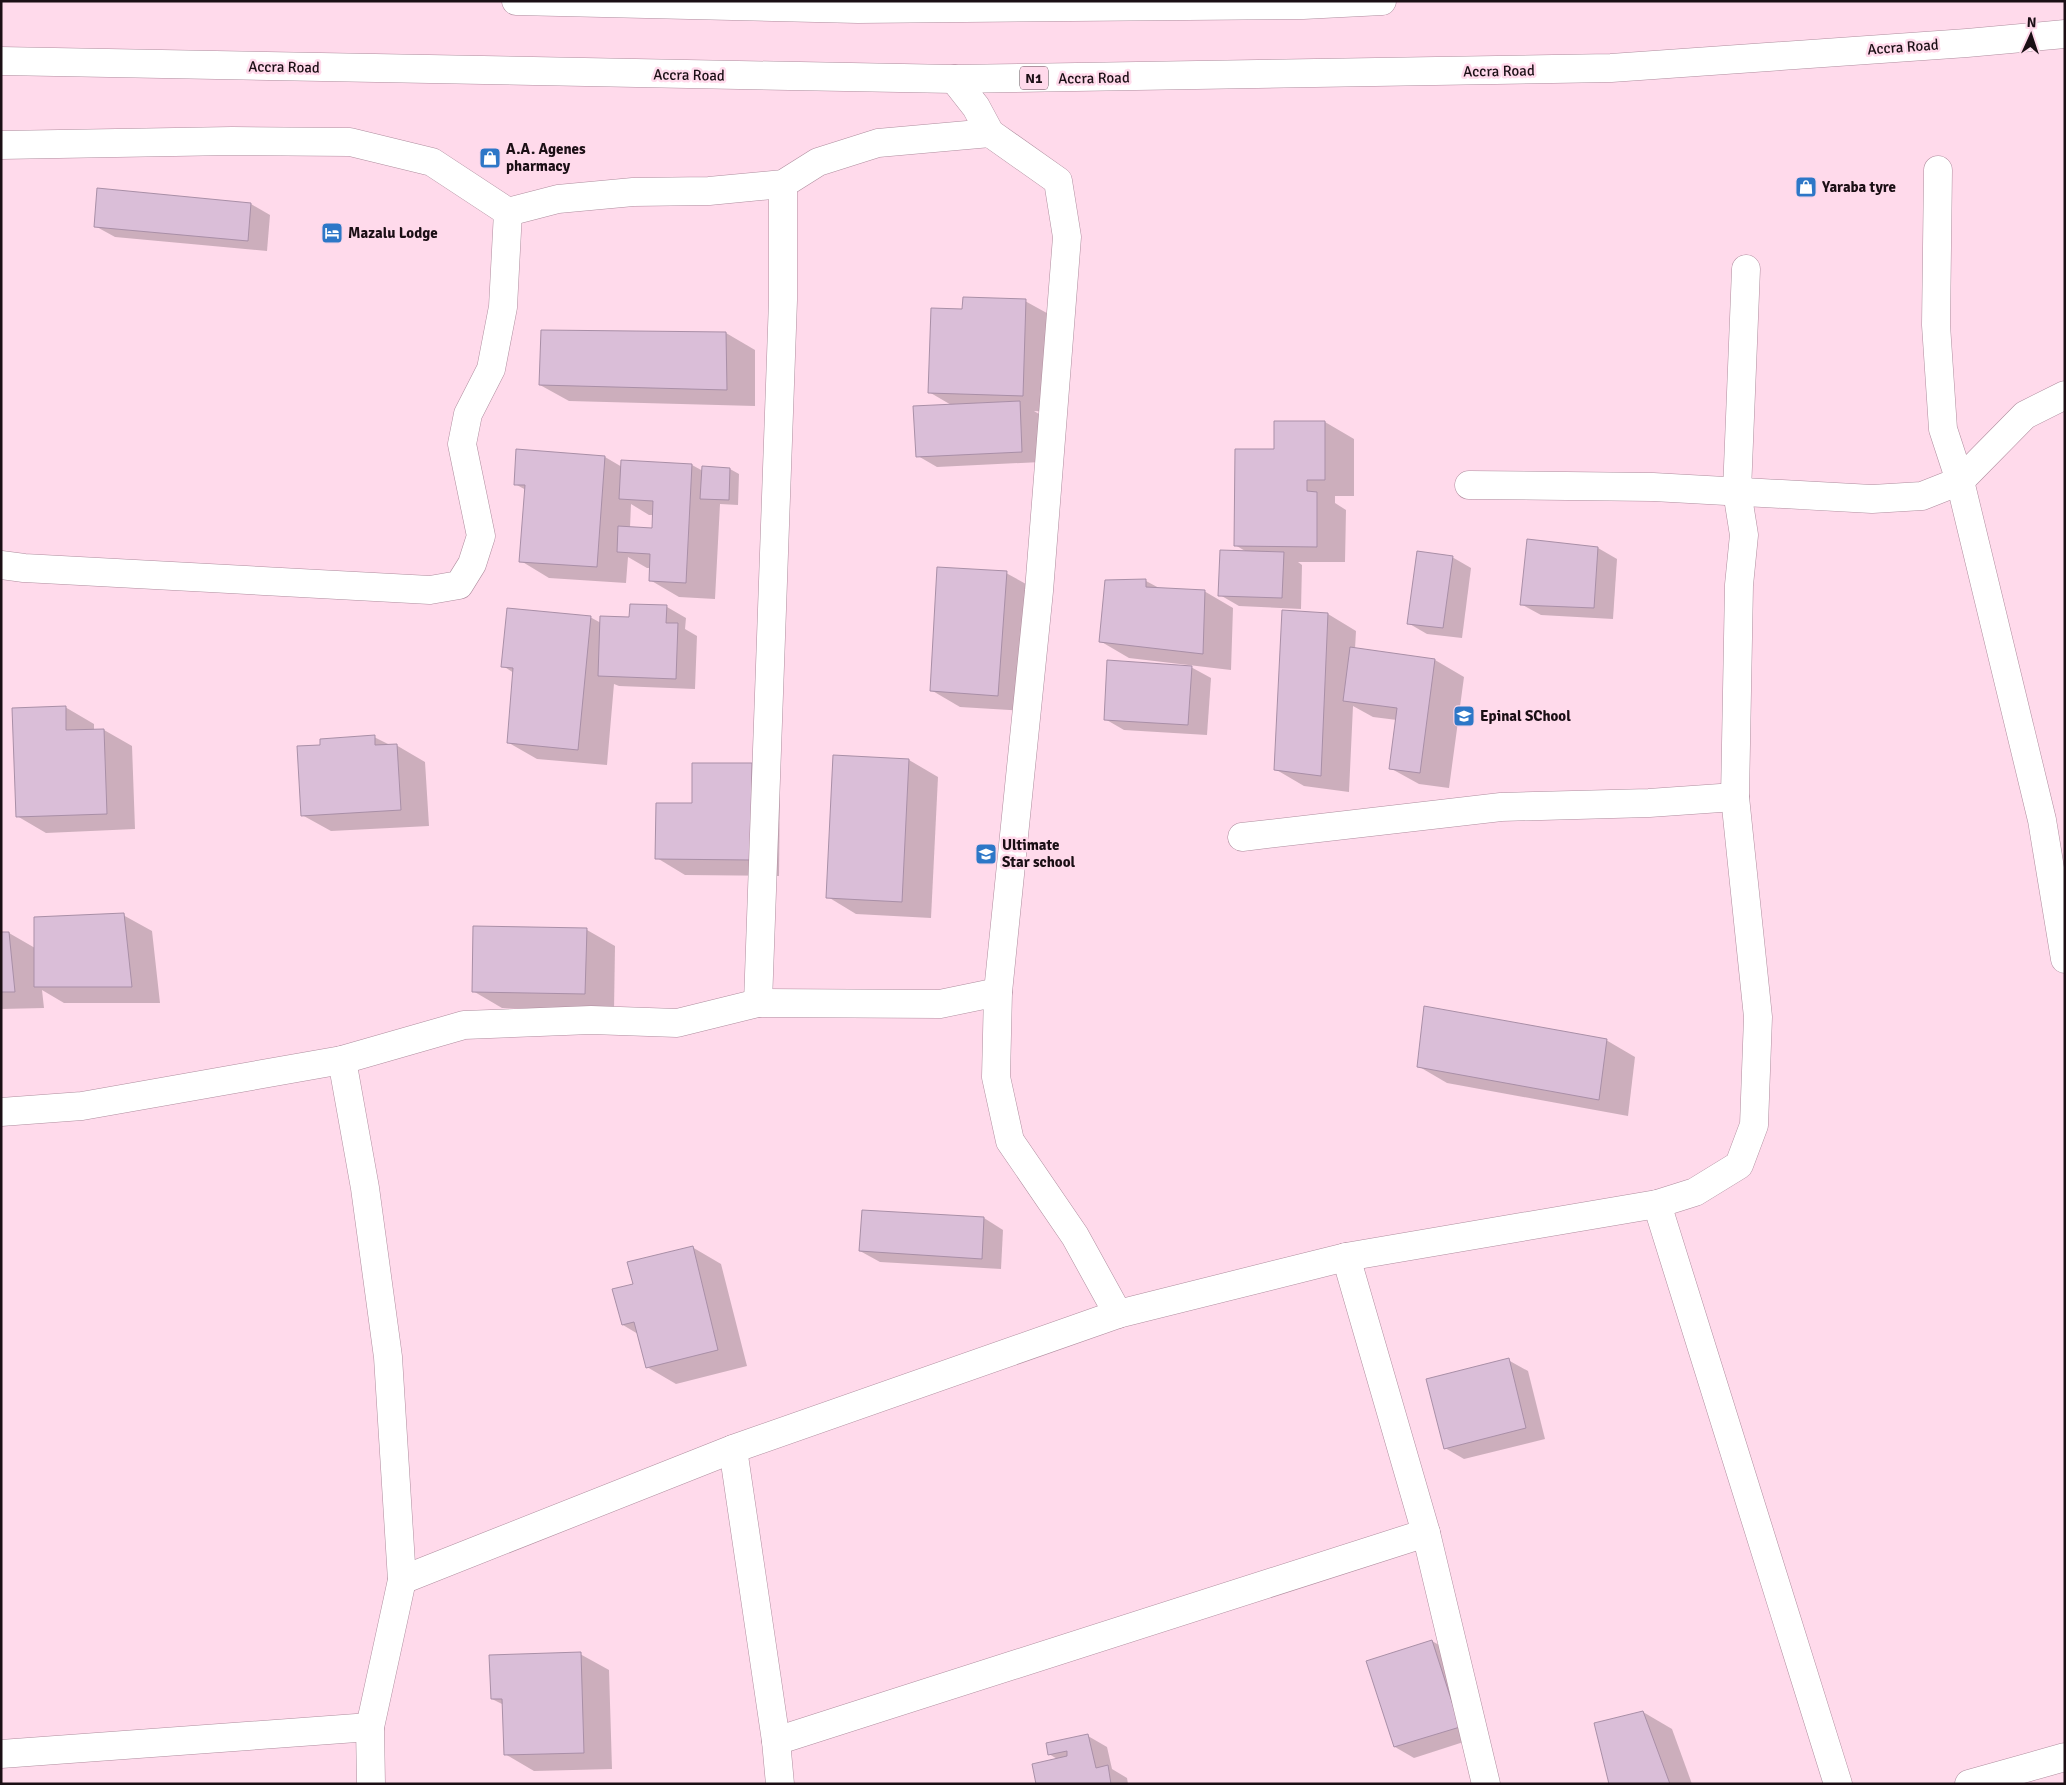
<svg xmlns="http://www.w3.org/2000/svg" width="2066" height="1785" viewBox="0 0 2066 1785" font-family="Signika,sans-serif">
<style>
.shadow{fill:#0003;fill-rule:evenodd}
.building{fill:#dabed8;stroke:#a98fa7}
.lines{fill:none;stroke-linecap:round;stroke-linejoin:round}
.minor-casing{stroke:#af8d9e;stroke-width:29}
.highway-casing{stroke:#af8d9e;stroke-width:29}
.minor{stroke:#fff;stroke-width:28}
.highway{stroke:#fff;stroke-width:28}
.labels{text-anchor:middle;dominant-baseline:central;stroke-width:5;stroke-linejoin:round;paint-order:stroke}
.shield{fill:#ffdaeb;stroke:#5f4c55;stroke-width:1}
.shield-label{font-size:14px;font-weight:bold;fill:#1b0f15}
.street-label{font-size:15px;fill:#1b0f15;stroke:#ffdaeb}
.poi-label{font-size:15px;font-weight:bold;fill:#1b0f15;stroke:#ffdaeb;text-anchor:start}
</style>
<rect width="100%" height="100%" fill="#ffdaeb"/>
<g class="shadow">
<polygon points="98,190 251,204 270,215 267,251 115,237 95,226"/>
<polygon points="1025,301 1054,317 1051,412 1034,411 1039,414 1041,462 937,467 918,456 953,406 929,392 963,310"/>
<polygon points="726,333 755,350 755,406 569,401 540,385"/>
<polygon points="1276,422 1325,422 1354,439 1354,496 1335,496 1335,503 1346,510 1345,562 1298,562 1302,565 1301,609 1239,606 1220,595 1247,552 1235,545 1275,450"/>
<path d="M518 450 605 457 622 467 623 462 692 465 703 471 730 469 739 474 738 505 720 504 715 599 679 597 650 580 651 568H647L628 557 626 583 549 578 521 561 526 490 515 484ZM631 504 649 515H654L653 529 630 528Z"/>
<polygon points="1598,548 1617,559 1613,619 1541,615 1521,604"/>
<polygon points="1452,557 1471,568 1462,638 1427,634 1408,623"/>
<polygon points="1006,573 1035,589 1027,711 960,707 931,690"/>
<polygon points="1146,581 1161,589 1204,591 1233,608 1231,670 1129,658 1100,641"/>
<polygon points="667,607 686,618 685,629 697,636 695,689 619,686 614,684 607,765 537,759 509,743 514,673 503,666 590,617 601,623 631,618"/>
<polygon points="1328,614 1356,631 1355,649 1435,660 1464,677 1449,788 1419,784 1390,768 1397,720 1373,717 1353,706 1349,792 1304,786 1275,769"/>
<polygon points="1189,666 1211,678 1207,735 1124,730 1105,719"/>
<polygon points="65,707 94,724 94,730 104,730 132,746 135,829 46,833 17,816"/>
<polygon points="374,737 390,745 396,745 425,762 429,826 331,831 302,815 322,746"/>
<polygon points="909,760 938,777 931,918 856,914 828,897"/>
<polygon points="751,764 780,781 779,876 685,875 657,858 693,804"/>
<polygon points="123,915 152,931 160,1003 64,1003 42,990 44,1008 1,1009 1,933 9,933 35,948"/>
<polygon points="587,930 615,946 614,1010 502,1008 473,991"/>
<polygon points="1606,1040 1635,1057 1628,1116 1447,1083 1418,1066"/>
<polygon points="984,1218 1003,1230 1001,1269 880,1262 860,1251"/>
<polygon points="692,1247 721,1264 747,1366 676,1384 647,1367 638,1334 623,1325"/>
<polygon points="1508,1360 1528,1371 1545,1439 1464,1459 1445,1448"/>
<polygon points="1432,1641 1451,1652 1479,1737 1414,1758 1395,1747"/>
<polygon points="580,1654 609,1670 612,1769 534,1771 505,1754 504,1705 492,1699"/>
<polygon points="1643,1712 1672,1729 1692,1784 1610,1784"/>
<polygon points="1088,1736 1107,1747 1112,1769 1127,1778 1128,1784 1038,1784 1059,1760 1049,1754"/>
</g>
<g class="building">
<polygon points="97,188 251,203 248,241 94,227"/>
<polygon points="963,297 1026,299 1023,396 928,393 931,308 962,309"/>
<polygon points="541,330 726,332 727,390 539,385"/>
<polygon points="1020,401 1022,452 916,457 913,406"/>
<polygon points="1274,421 1325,421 1325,480 1307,480 1307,491 1317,492 1317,547 1234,546 1235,449 1274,449"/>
<polygon points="516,449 605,456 597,567 519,562 525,485 514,485"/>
<polygon points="621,460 692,464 686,583 649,581 650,554 617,552 618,526 652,528 653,501 619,499"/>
<polygon points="702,466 730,468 729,500 700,499"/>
<polygon points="1527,539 1598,547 1594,608 1520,605"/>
<polygon points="1220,550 1284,552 1282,598 1218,596"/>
<polygon points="1417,551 1453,556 1443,628 1407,624"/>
<polygon points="937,567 1007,571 998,696 930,691"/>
<polygon points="1146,579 1146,587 1205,590 1203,654 1099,642 1105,580"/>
<polygon points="630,604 667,605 666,623 678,623 676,679 598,676 600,616 629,617"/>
<polygon points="507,608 591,616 578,750 507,743 513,668 501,667"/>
<polygon points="1282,610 1328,613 1321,776 1274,770"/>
<polygon points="1350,647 1435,659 1420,773 1389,769 1397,708 1343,701"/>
<polygon points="1107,660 1192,666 1188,725 1104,720"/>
<polygon points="66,706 66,730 104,729 107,814 16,817 12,708"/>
<polygon points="375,735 375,745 397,744 401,810 301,816 297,746 320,745 320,739"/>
<polygon points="833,755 909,759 902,902 826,898"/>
<polygon points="692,763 752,763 751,860 655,859 656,803 692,803"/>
<polygon points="124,913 132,987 34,987 34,917"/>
<polygon points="473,926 587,928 585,994 472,992"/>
<polygon points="1,932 9,932 15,992 1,992"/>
<polygon points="1424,1006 1607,1039 1599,1100 1417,1067"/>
<polygon points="862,1210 984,1217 982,1259 859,1251"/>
<polygon points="693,1246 718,1350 646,1368 634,1322 622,1325 612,1289 633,1284 627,1262"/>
<polygon points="1509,1358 1526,1428 1444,1449 1426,1379"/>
<polygon points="1432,1640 1460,1727 1394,1747 1366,1661"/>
<polygon points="581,1652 584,1753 504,1755 502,1699 491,1699 489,1655"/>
<polygon points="1643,1711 1670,1784 1609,1784 1594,1723"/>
<polygon points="1088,1734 1096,1768 1108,1765 1111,1784 1036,1784 1032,1764 1067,1756 1067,1751 1048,1755 1046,1743"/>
</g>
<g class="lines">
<g class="minor-casing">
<g id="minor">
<polyline points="954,79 976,107 990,133 1058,181 1067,237 1039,591 998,992 996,1077 1010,1141 1075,1236 1118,1314"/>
<polyline points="1,145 232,141 350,142 432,162 508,212 558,199 633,192 709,191 783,184 818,162 878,143 990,133"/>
<polyline points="1938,170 1936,325 1943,429 1960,481 2042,820 2065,959"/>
<polyline points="1469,485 1653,487 1872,499 1922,496 1960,481 2025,415 2065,395"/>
<polyline points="1,565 24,568 430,590 459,585 472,564 481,536 462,444 468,414 491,369 503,307 508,212"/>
<polyline points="1242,837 1501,807 1649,803 1735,797"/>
<polyline points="758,1003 783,300 783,184"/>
<polyline points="342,1060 365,1188 388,1357 402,1580 370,1727 371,1784"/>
<polyline points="1,1112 82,1106 342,1060 464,1025 591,1020 677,1023 758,1003 940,1004 998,992"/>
<polyline points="1657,1204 1838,1784"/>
<polyline points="1346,1257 1426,1533 1486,1784"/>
<polyline points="733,1449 776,1741 780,1784"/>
<polyline points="402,1580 733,1449 1118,1314 1346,1257 1657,1204 1695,1192 1739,1165 1754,1125 1758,1017 1735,797 1739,585 1744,535 1737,491 1746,269"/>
<polyline points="776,1741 1426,1533"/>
<polyline points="1,1754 370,1727"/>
<polyline points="1969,1784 2065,1757"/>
</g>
</g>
<g class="highway-casing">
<g id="highway">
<polyline points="516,1 858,9 1303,5 1382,1"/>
<polyline points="1,61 954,79 1611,68 1967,43 2065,34"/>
</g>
</g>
<use href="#minor" class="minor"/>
<use href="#highway" class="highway"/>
</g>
<defs>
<g id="shop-square" transform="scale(1.125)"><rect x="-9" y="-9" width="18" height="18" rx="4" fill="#2d77c7" stroke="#ffdaeb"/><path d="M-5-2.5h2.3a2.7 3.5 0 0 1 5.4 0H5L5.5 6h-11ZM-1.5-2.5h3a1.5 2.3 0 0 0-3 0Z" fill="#fff"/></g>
<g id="hotel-square" transform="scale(1.125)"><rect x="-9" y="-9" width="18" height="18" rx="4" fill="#2d77c7" stroke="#ffdaeb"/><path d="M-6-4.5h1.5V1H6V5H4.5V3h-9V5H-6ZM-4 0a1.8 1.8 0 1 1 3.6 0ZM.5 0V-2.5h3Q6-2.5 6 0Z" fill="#fff"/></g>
<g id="school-square" transform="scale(1.125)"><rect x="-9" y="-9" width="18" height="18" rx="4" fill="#2d77c7" stroke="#ffdaeb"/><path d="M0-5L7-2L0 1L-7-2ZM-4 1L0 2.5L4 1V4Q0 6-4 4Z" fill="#fff"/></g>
</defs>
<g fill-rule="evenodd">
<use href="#shop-square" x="490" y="158"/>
<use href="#shop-square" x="1806" y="187"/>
<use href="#hotel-square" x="332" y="233"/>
<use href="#school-square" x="1464" y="716"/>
<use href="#school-square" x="986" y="854"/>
</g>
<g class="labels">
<rect class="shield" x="1020" y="66.5" width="28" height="23" rx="4"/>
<g class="shield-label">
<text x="1034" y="78">N1</text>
</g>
<g class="street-label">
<text transform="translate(1903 47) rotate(-4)">Accra Road</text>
<text transform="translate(284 67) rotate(1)">Accra Road</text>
<text transform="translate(1499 71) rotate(-1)">Accra Road</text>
<text transform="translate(689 75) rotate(1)">Accra Road</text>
<text transform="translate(1094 78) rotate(-1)">Accra Road</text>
</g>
<g class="poi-label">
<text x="506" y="149">A.A. Agenes<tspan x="506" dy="17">pharmacy</tspan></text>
<text x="1822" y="187">Yaraba tyre</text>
<text x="348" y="233">Mazalu Lodge</text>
<text x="1480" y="716">Epinal SChool</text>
<text x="1002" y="845">Ultimate<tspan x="1002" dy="17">Star school</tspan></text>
</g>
</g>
<rect width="2066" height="1785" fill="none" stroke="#1b0f15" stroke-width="5"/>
<g transform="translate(2031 35) rotate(3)" stroke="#ffdaeb" stroke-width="4" paint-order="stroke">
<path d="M0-4L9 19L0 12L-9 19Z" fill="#1b0f15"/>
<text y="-8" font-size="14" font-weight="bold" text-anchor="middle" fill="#1b0f15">N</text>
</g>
</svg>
